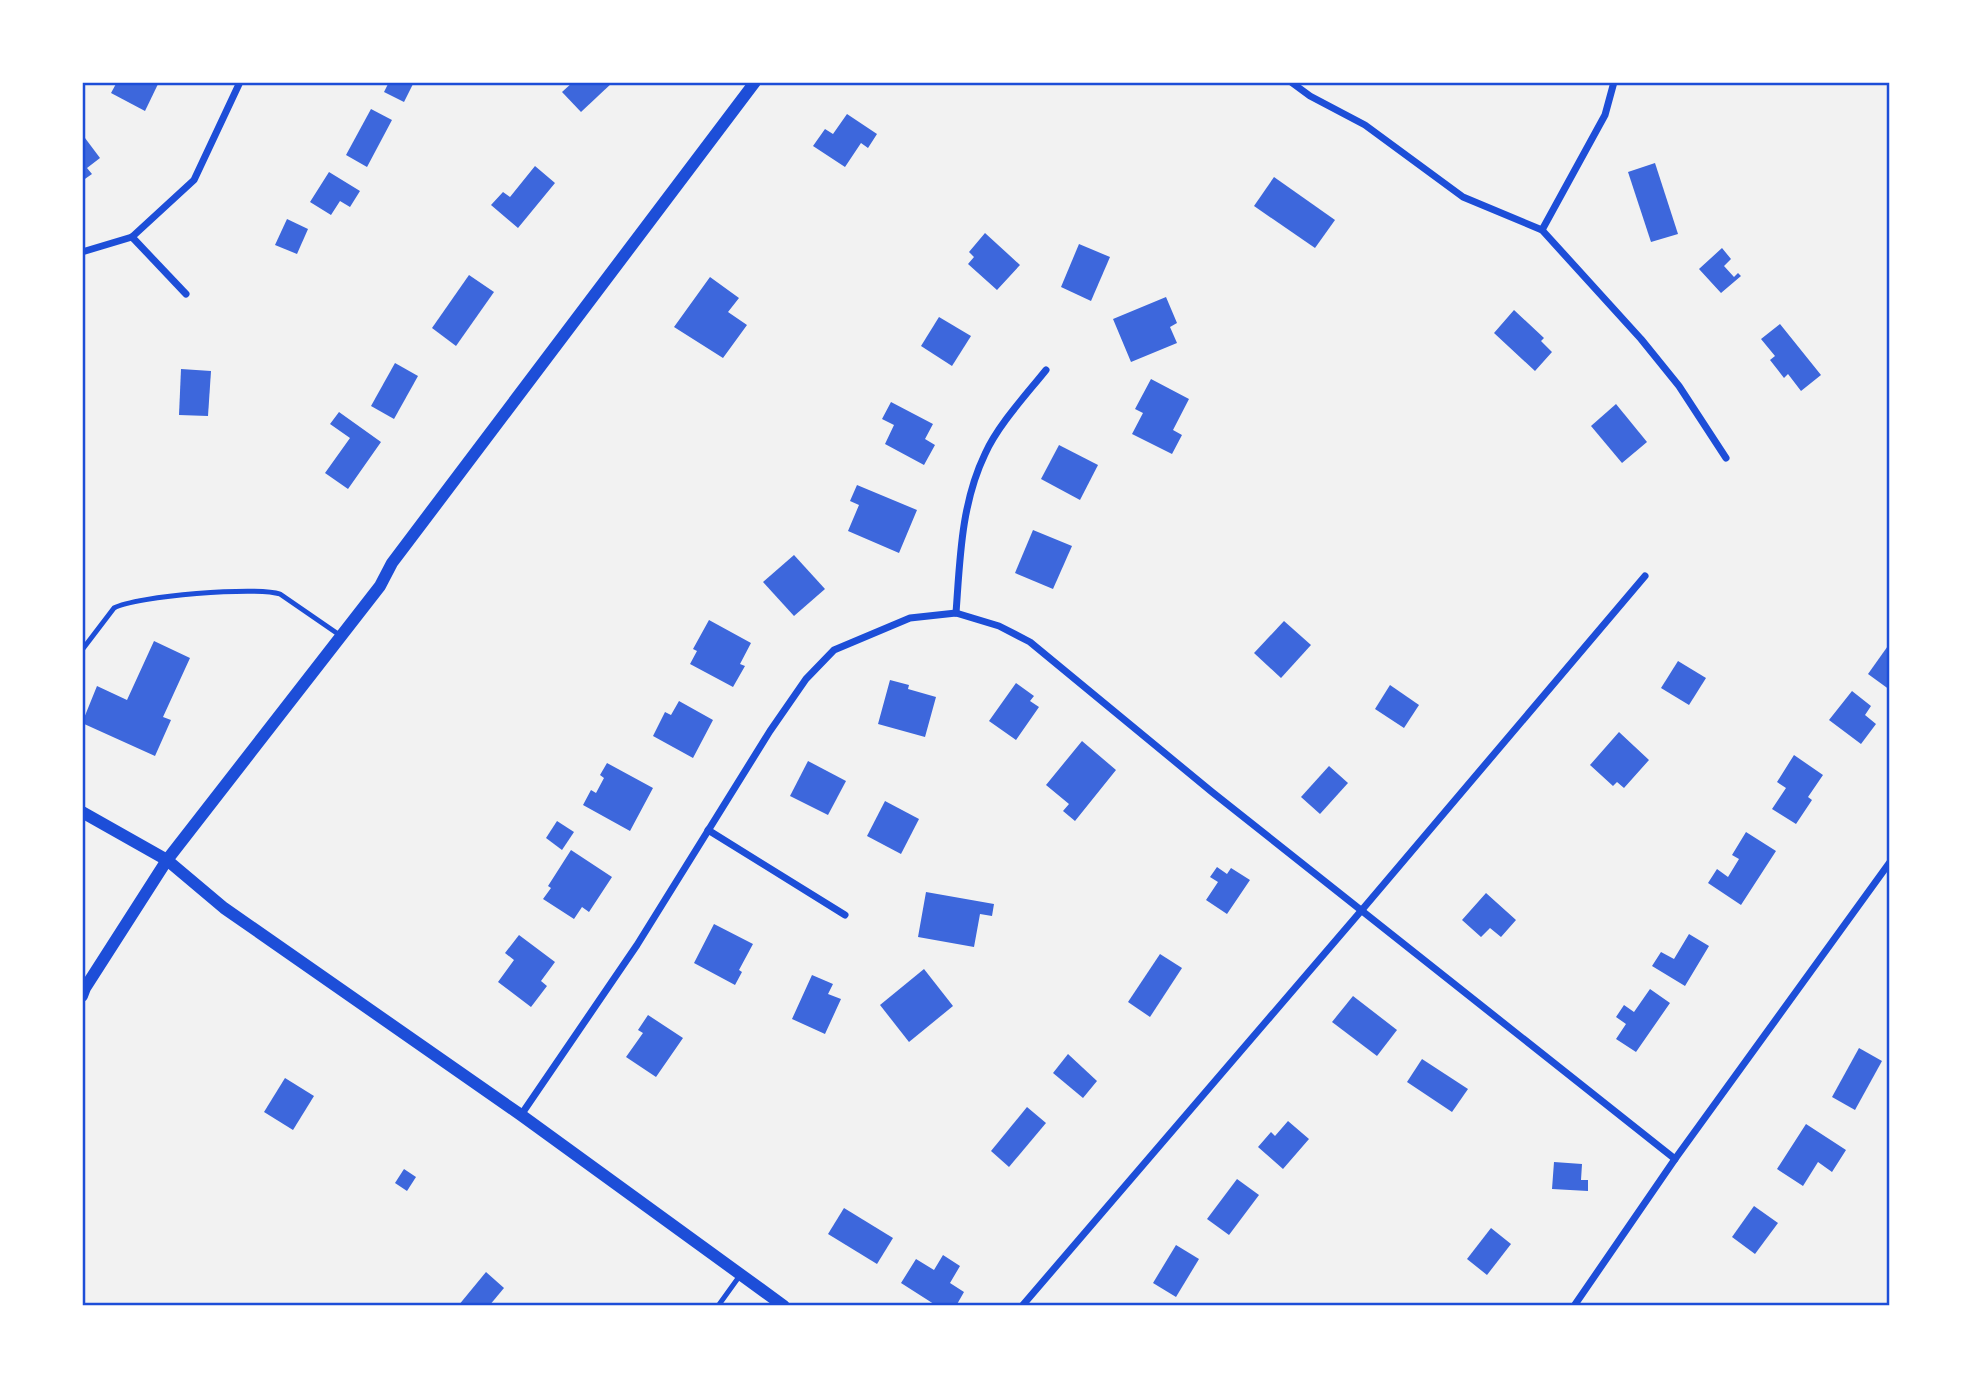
<svg xmlns="http://www.w3.org/2000/svg" width="1972" height="1388" viewBox="0 0 1972 1388" font-family="Mulish,sans-serif">
<style>
.building{fill:#3d67dc}
.lines{fill:none;stroke-linecap:round;stroke-linejoin:round}
.service{stroke:#1d4ed8;stroke-width:5}
.minor{stroke:#1d4ed8;stroke-width:7}
.tertiary{stroke:#1d4ed8;stroke-width:12}
.neatline{fill:none;stroke:#1d4ed8;stroke-width:2.5}
</style>
<rect width="100%" height="100%" fill="#f2f2f2"/>
<g class="building">
<polygon points="117,82 159,82 145,111 111,93"/>
<polygon points="389,82 414,82 404,102 384,92"/>
<polygon points="573,82 613,82 581,112 562,92"/>
<polygon points="371,109 392,120 367,167 346,155"/>
<polygon points="847,114 877,134 868,148 861,143 845,167 813,146 825,129 833,134"/>
<polygon points="82,134 100,158 87,168 92,174 82,181"/>
<polygon points="1655,163 1678,234 1651,242 1628,172"/>
<polygon points="535,166 555,183 518,228 491,205 503,192 510,197"/>
<polygon points="329,172 360,191 350,207 340,201 331,215 310,202"/>
<polygon points="1274,177 1335,220 1315,248 1254,206"/>
<polygon points="287,219 308,229 297,254 275,245"/>
<polygon points="985,233 1020,265 997,290 968,264 974,257 969,252"/>
<polygon points="1079,244 1110,257 1091,301 1061,287"/>
<polygon points="1722,248 1731,259 1724,266 1734,277 1738,273 1741,276 1721,293 1699,269"/>
<polygon points="469,275 494,292 456,346 432,328"/>
<polygon points="710,277 739,298 728,312 747,325 723,358 674,327"/>
<polygon points="1166,297 1177,323 1170,327 1177,343 1131,362 1113,319"/>
<polygon points="1514,310 1544,338 1541,341 1552,352 1535,371 1494,333"/>
<polygon points="939,317 971,336 952,366 921,346"/>
<polygon points="1780,324 1821,375 1801,391 1788,374 1784,378 1770,360 1775,356 1761,339"/>
<polygon points="395,363 418,376 394,419 371,406"/>
<polygon points="181,369 211,371 208,416 179,415"/>
<polygon points="1151,379 1189,399 1173,430 1182,435 1172,454 1132,434 1143,413 1135,409"/>
<polygon points="891,402 933,424 925,439 935,445 924,465 885,444 894,425 882,419"/>
<polygon points="1616,404 1647,442 1622,463 1591,426"/>
<polygon points="339,412 381,442 348,489 325,473 350,438 330,424"/>
<polygon points="1059,445 1098,465 1080,500 1041,479"/>
<polygon points="857,485 917,510 899,553 848,531 859,505 850,501"/>
<polygon points="1033,530 1072,546 1053,589 1015,573"/>
<polygon points="794,555 825,589 794,616 763,582"/>
<polygon points="709,620 751,643 740,664 745,666 733,687 690,664 697,651 693,649"/>
<polygon points="1284,621 1311,645 1281,678 1254,653"/>
<polygon points="154,641 190,658 163,717 171,720 155,756 82,723 97,686 127,700"/>
<polygon points="1890,643 1890,690 1868,674"/>
<polygon points="1678,661 1706,678 1689,705 1661,688"/>
<polygon points="890,680 909,685 908,689 936,697 925,737 878,724"/>
<polygon points="1016,683 1034,696 1030,701 1039,707 1016,740 989,721"/>
<polygon points="1390,685 1419,705 1404,728 1375,709"/>
<polygon points="1852,691 1871,706 1865,715 1876,724 1861,744 1829,720"/>
<polygon points="679,701 713,720 693,758 653,736 665,712 671,715"/>
<polygon points="1619,732 1649,760 1624,788 1617,782 1613,786 1590,765"/>
<polygon points="1082,741 1116,770 1075,821 1063,811 1069,804 1046,785"/>
<polygon points="1794,755 1823,775 1808,797 1812,800 1796,824 1772,809 1786,788 1777,782"/>
<polygon points="808,761 846,781 828,815 790,796"/>
<polygon points="607,763 653,788 630,831 583,805 591,790 596,793 604,778 600,775"/>
<polygon points="1329,766 1348,783 1320,814 1301,797"/>
<polygon points="885,801 919,819 901,854 867,836"/>
<polygon points="557,821 574,832 562,850 546,838"/>
<polygon points="1746,832 1776,851 1741,905 1708,883 1717,869 1728,877 1739,859 1732,855"/>
<polygon points="571,850 612,877 589,912 582,907 574,919 543,899 551,888 548,886"/>
<polygon points="1217,867 1227,874 1231,868 1250,880 1227,914 1206,900 1218,882 1210,877"/>
<polygon points="926,892 994,904 992,916 980,914 974,947 918,937"/>
<polygon points="1486,893 1516,920 1501,937 1490,928 1481,937 1462,920"/>
<polygon points="714,924 753,944 739,970 742,972 735,985 694,963"/>
<polygon points="1689,934 1709,946 1685,986 1652,966 1661,952 1674,959"/>
<polygon points="519,935 555,962 541,981 547,986 531,1007 498,982 514,960 505,953"/>
<polygon points="1160,954 1182,968 1150,1017 1128,1002"/>
<polygon points="924,969 953,1006 909,1042 880,1005"/>
<polygon points="812,975 833,984 828,994 841,999 825,1034 792,1019"/>
<polygon points="1650,989 1670,1003 1636,1052 1616,1039 1626,1024 1616,1017 1624,1005 1634,1012"/>
<polygon points="1353,996 1397,1030 1377,1056 1332,1022"/>
<polygon points="648,1015 683,1038 656,1077 626,1057 643,1033 638,1030"/>
<polygon points="1859,1048 1882,1061 1855,1110 1832,1097"/>
<polygon points="1068,1054 1097,1081 1083,1098 1053,1073"/>
<polygon points="1422,1059 1468,1089 1452,1112 1407,1082"/>
<polygon points="285,1078 314,1096 293,1130 264,1112"/>
<polygon points="1027,1107 1046,1123 1009,1167 991,1151"/>
<polygon points="1288,1121 1309,1139 1283,1169 1258,1147 1271,1132 1275,1136"/>
<polygon points="1806,1124 1846,1150 1832,1172 1818,1162 1803,1186 1777,1169"/>
<polygon points="1554,1162 1582,1164 1581,1180 1588,1180 1588,1191 1552,1189"/>
<polygon points="404,1169 416,1177 407,1191 395,1183"/>
<polygon points="1237,1179 1259,1195 1229,1235 1207,1219"/>
<polygon points="1754,1206 1778,1223 1755,1254 1732,1237"/>
<polygon points="844,1208 893,1238 877,1264 828,1234"/>
<polygon points="1491,1228 1511,1244 1487,1275 1467,1259"/>
<polygon points="1176,1245 1199,1259 1176,1297 1153,1283"/>
<polygon points="943,1255 960,1266 950,1283 964,1292 956,1306 937,1306 901,1283 916,1259 934,1270"/>
<polygon points="486,1272 504,1288 489,1306 458,1306"/>
</g>
<g class="lines">
<g class="service">
<path d="M82 650 114 608C136 596 257 586 280 594L341 636"/>
<polyline points="718,1306 741,1274"/>
</g>
<g class="minor">
<polyline points="1291,82 1310,96 1365,125 1463,197 1542,230 1641,339 1679,386 1726,458"/>
<polyline points="1542,230 1605,115 1614,82"/>
<polyline points="132,237 186,294"/>
<polyline points="82,252 132,237 194,180 240,82"/>
<path d="M956 613C960 559 961 504 985 454 998 425 1026 395 1046 370"/>
<polyline points="708,830 845,915"/>
<polyline points="521,1115 637,945 770,731 806,679 834,650 910,618 956,613 999,626 1030,642 1212,792 1675,1159"/>
<polyline points="1022,1306 1361,911 1645,576"/>
<polyline points="1574,1306 1675,1159 1890,862"/>
</g>
<g class="tertiary">
<polyline points="82,812 167,860 224,908 521,1115 784,1306"/>
<polyline points="82,996 85,988 167,860 380,586 392,563 755,82"/>
</g>
</g>
<rect width="1972" height="1388" fill="none" stroke="#ffffff" stroke-width="168"/>
<rect x="84" y="84" width="1804" height="1220" class="neatline"/>
</svg>
